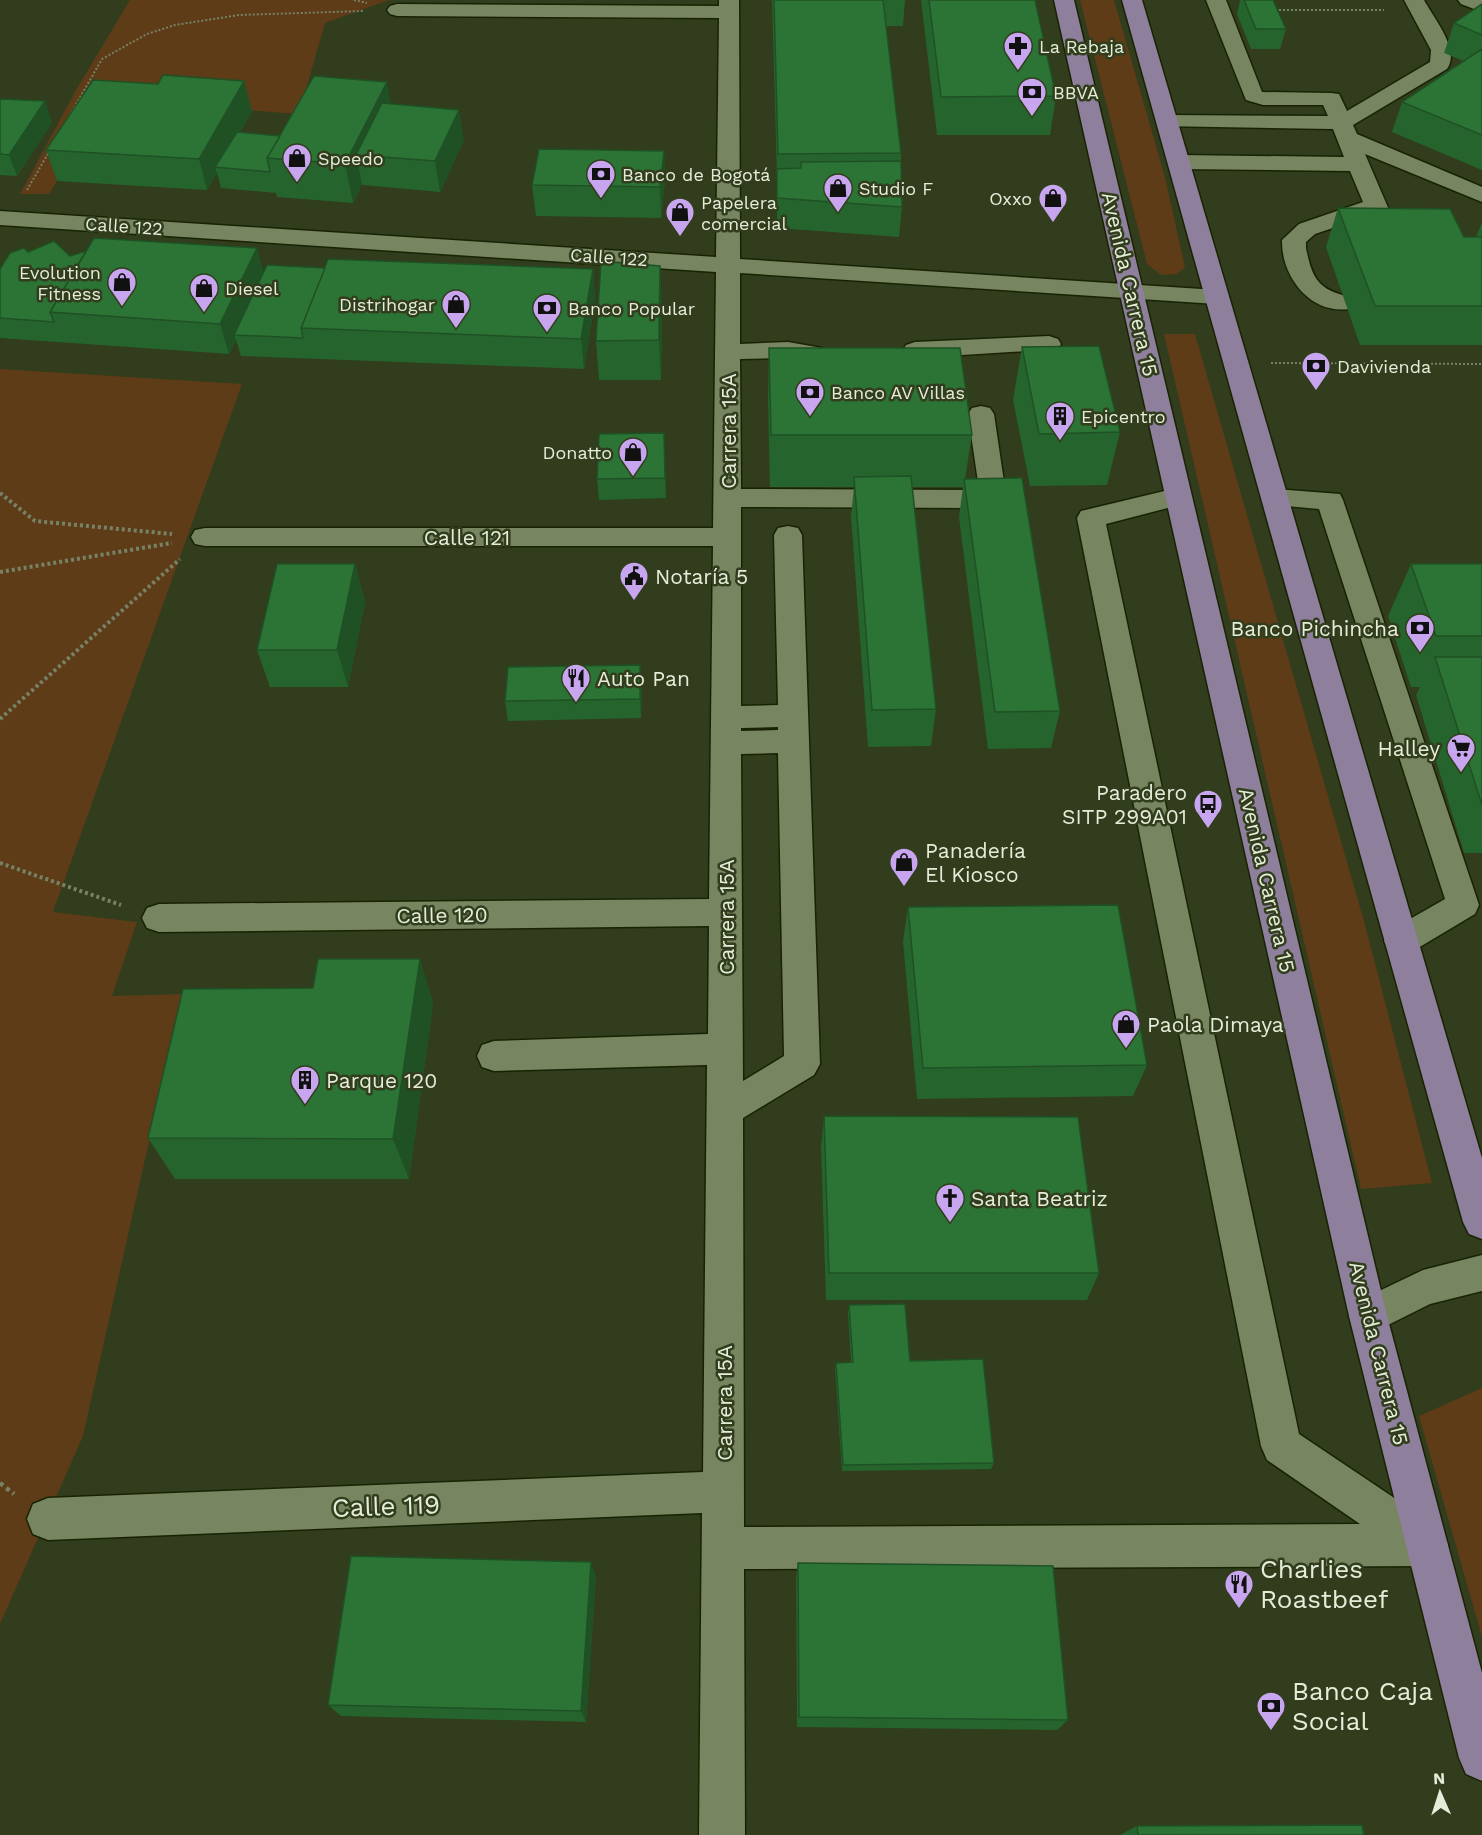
<svg xmlns="http://www.w3.org/2000/svg" width="1482" height="1835" viewBox="0 0 1482 1835" font-family="'Work Sans',sans-serif">
<style>
.green{fill:#5d3c17}
.lines{fill:none;stroke-linecap:round;stroke-linejoin:round}
.minor-casing{stroke:#192303;stroke-width:3}
.major-casing{stroke:#192303;stroke-width:3}
.path-far2{stroke:#778266;stroke-width:2;stroke-dasharray:2 2;stroke-linecap:butt}
.path-far1{stroke:#778266;stroke-width:4;stroke-dasharray:3 3;stroke-linecap:butt}
.path{stroke:#778266;stroke-width:4.5;stroke-dasharray:4 4;stroke-linecap:butt}
.minor{fill:#778561;fill-rule:evenodd}
.major{fill:#8e809c;fill-rule:evenodd}
.wall{fill:#26642e}
.shaded-wall{fill:#1f5125}
.building{fill:#2c7435;stroke:#1f5125;stroke-width:1.5}
.labels{text-anchor:middle;dominant-baseline:central;stroke-width:5;stroke-linejoin:round;paint-order:stroke}
.far-poi-label{font-size:18px;fill:#e5edd9;stroke:#313d1c;text-anchor:start}
.far-street-label{font-size:18px;fill:#e5edd9;stroke:#313d1c}
.street-label{font-size:21px;fill:#e5edd9;stroke:#313d1c}
.poi-label{font-size:21px;fill:#e5edd9;stroke:#313d1c;text-anchor:start}
.near-street-label{font-size:26px;fill:#e5edd9;stroke:#313d1c}
.near-poi-label{font-size:26px;fill:#e5edd9;stroke:#313d1c;text-anchor:start}
</style>
<rect width="100%" height="100%" fill="#313d1c"/>
<g class="green">
<polygon points="130,0 389,0 325,23 299,114 172,105 57,181 49,194 20,194 76,90"/>
<polygon points="1080,0 1114,0 1165,177 1185,267 1177,274 1161,275 1147,264"/>
<polygon points="1164,334 1195,334 1364,921 1432,1183 1361,1189"/>
<polygon points="0,369 242,384 53,912 137,922 112,996 182,994 83,1436 0,1624"/>
<polygon points="1482,1388 1482,1637 1419,1416"/>
</g>
<g class="lines">
<g class="minor-casing">
<g id="minor">
<path d="M719 0H739L740 259 1217 290 1226 292 1229 297 1226 302 1217 304 740 273V344L788 342 822 348 825 353 822 358 813 361 788 358 740 359 741 489 973 490 978 482 968 414 972 408 981 406 990 408 994 414 1004 482 993 502 973 508 741 507V706L778 705 774 535 778 528 788 526 798 528 802 535 820 1064 814 1075 743 1118 744 1527 1360 1524 1267 1460 1261 1446 1077 518 1081 511 1177 488 1187 491 1190 497 1187 503 1106 524 1299 1434 1442 1530 1448 1545 1442 1560 1427 1566 744 1569 745 1835H699L702 1513 48 1540 33 1534 27 1519 33 1504 48 1498 703 1472 707 1065 494 1071 482 1067 477 1056 482 1045 494 1041 708 1034 709 926 159 932 147 928 142 918 147 908 159 904 709 899 713 546H205L195 544 191 537 195 530 205 528H713L716 272 0 225V211L716 257 719 18 397 16 390 14 387 10 390 6 397 4 719 6ZM778 727V730L741 731V728ZM778 753 784 1056 743 1081 741 754Z"/>
<path d="M1206 0H1226L1262 92 1331 93 1339 94 1347 111 1430 62 1431 50 1404 0H1424C1433 17 1461 50 1447 69L1353 125 1357 134 1482 187V202L1365 154 1405 247 1401 252H1385L1368 216 1315 234 1306 242V248C1313 283 1320 290 1354 298L1357 303 1354 308C1313 318 1281 278 1282 240L1299 224 1363 202 1350 171 1179 169 1171 167 1168 162 1171 157 1179 155 1344 157 1333 129 1159 126 1156 121 1159 116 1167 115 1328 116 1323 105H1263L1246 100Z"/>
<polygon points="1458,0 1482,0 1482,12 1461,4"/>
<polygon points="1049,336 1058,339 1061,344 1058,349 915,358 906,355 903,350 906,345 915,342"/>
<polygon points="1275,489 1340,494 1343,500 1479,905 1475,914 1413,951 1401,955 1389,951 1384,941 1389,931 1445,899 1319,509 1265,504 1262,498 1265,492"/>
<polygon points="1482,1255 1482,1291 1430,1304 1368,1335 1354,1329 1349,1316 1354,1303 1423,1270"/>
</g>
</g>
<g class="major-casing">
<g id="major">
<polygon points="1054,0 1074,0 1387,1316 1482,1673 1482,1781 1466,1774 1459,1758 1349,1316"/>
<polygon points="1122,0 1142,0 1482,1158 1482,1239 1469,1234 1463,1222"/>
</g>
</g>
<g class="path-far2">
<polyline points="354,0 367,3"/>
<polyline points="1275,10 1384,10"/>
<polyline points="70,115 102,59 147,34 175,25 239,15 364,11"/>
<polyline points="27,190 49,152"/>
<polyline points="1271,363 1482,364"/>
</g>
<g class="path-far1">
<polyline points="0,493 35,521 172,534"/>
<polyline points="0,572 172,543"/>
<polyline points="0,719 180,559"/>
<polyline points="0,863 121,905"/>
</g>
<polyline class="path" points="0,1483 14,1494"/>
<use href="#minor" class="minor"/>
<use href="#major" class="major"/>
</g>
<g class="wall">
<polygon points="772,0 905,0 903,26 886,26 901,153 901,161 902,207 899,237 777,228 777,179"/>
<polygon points="921,0 1035,0 1056,96 1050,135 937,135"/>
<polygon points="1240,0 1273,0 1286,29 1280,49 1251,49 1237,14"/>
<polygon points="1482,4 1482,170 1392,132 1402,102 1464,61 1444,53 1454,23"/>
<polygon points="244,81 252,111 240,132 280,136 391,104 464,140 440,192 363,185 362,184 353,203 277,197 276,193 221,188 217,173 207,190 57,181 46,150 158,84"/>
<polygon points="0,99 52,122 17,176 0,175"/>
<polygon points="664,151 665,181 661,218 536,216 532,185"/>
<polygon points="1338,208 1464,237 1476,237 1482,222 1482,345 1360,345 1326,247"/>
<polygon points="257,248 263,272 325,268 593,269 595,300 584,369 241,356 236,340 229,354 0,338 0,269 28,252 70,256"/>
<polygon points="662,305 661,380 599,380 596,341"/>
<polygon points="1022,347 1120,432 1107,485 1030,486 1013,400"/>
<polygon points="769,348 972,435 965,479 1060,711 1051,748 988,749 959,517 963,487 912,487 936,709 931,746 868,747 851,516 854,487 770,487 768,401"/>
<polygon points="665,454 666,498 599,500 597,479"/>
<polygon points="355,564 365,602 348,687 270,687 257,650"/>
<polygon points="1411,564 1482,564 1482,853 1464,853 1416,695 1420,687 1411,687 1388,616"/>
<polygon points="640,665 642,685 641,718 508,721 505,701"/>
<polygon points="908,907 1147,1065 1133,1096 917,1099 903,941"/>
<polygon points="420,959 433,1004 409,1179 175,1179 148,1138 313,988"/>
<polygon points="824,1116 1099,1273 1087,1300 826,1300 821,1147"/>
<polygon points="849,1305 910,1361 994,1463 991,1469 842,1471 835,1369 836,1363 851,1362 848,1313"/>
<polygon points="798,1563 1068,1720 1057,1730 797,1727 796,1578"/>
<polygon points="596,1576 586,1722 341,1716 328,1705"/>
<polygon points="1137,1826 1364,1835 1120,1835"/>
</g>
<g class="shaded-wall">
<polygon points="244,81 252,111 220,168 215,167 217,173 207,190 199,159"/>
<polygon points="387,82 394,121 356,155 362,184 353,203 345,164"/>
<polygon points="45,101 52,122 17,176 9,155"/>
<polygon points="459,110 464,140 440,192 435,161"/>
<polygon points="664,151 665,181 661,218 660,187"/>
<polygon points="257,248 265,279 234,335 236,340 229,354 220,324"/>
<polygon points="660,266 662,305 661,380 659,340"/>
<polygon points="593,269 595,300 584,369 581,339"/>
<polygon points="664,433 665,454 666,498 665,478"/>
<polygon points="355,564 365,602 348,687 337,650"/>
<polygon points="640,665 642,685 641,718 640,699"/>
<polygon points="420,959 433,1004 409,1179 393,1139"/>
<polygon points="591,1562 596,1576 586,1722 581,1711"/>
</g>
<g class="building">
<polygon points="774,0 883,0 901,153 778,154"/>
<polygon points="929,0 1035,0 1056,96 941,97"/>
<polygon points="1244,0 1273,0 1286,29 1256,29"/>
<polygon points="1482,4 1482,35 1454,23"/>
<polygon points="1482,49 1482,135 1402,102"/>
<polygon points="163,75 244,81 199,159 46,150 93,80 158,84"/>
<polygon points="314,76 387,82 345,164 267,158"/>
<polygon points="0,99 45,101 9,155 0,154"/>
<polygon points="382,103 459,110 435,161 356,155"/>
<polygon points="237,132 280,136 267,158 270,172 215,167"/>
<polygon points="539,149 664,151 660,187 532,185"/>
<polygon points="901,161 902,207 777,198 777,169 801,168 801,162"/>
<polygon points="1338,208 1450,209 1464,237 1482,237 1482,306 1375,306"/>
<polygon points="94,238 257,248 220,324 50,312"/>
<polygon points="54,241 70,256 86,251 50,312 54,322 0,318 0,269 10,253 24,248 28,252"/>
<polygon points="328,259 593,269 581,339 301,328"/>
<polygon points="601,261 660,266 659,340 596,341"/>
<polygon points="267,265 325,268 301,328 303,338 234,335"/>
<polygon points="1099,346 1120,432 1039,434 1022,347"/>
<polygon points="769,348 960,348 972,435 771,435"/>
<polygon points="664,433 665,478 597,479 599,434"/>
<polygon points="911,476 936,709 872,710 854,477"/>
<polygon points="1022,478 1060,711 995,712 964,479"/>
<polygon points="277,564 355,564 337,650 257,650"/>
<polygon points="1411,564 1482,564 1482,636 1436,636"/>
<polygon points="1435,657 1482,657 1482,805"/>
<polygon points="640,665 640,699 505,701 508,667"/>
<polygon points="1118,905 1147,1065 923,1068 908,907"/>
<polygon points="318,959 420,959 393,1139 148,1138 183,989 313,988"/>
<polygon points="824,1116 1078,1117 1099,1273 829,1273"/>
<polygon points="905,1304 910,1361 983,1359 994,1463 843,1465 836,1363 853,1362 849,1305"/>
<polygon points="351,1556 591,1562 581,1711 328,1705"/>
<polygon points="798,1563 1053,1566 1068,1720 799,1717"/>
<polygon points="1362,1825 1364,1835 1138,1835 1137,1826"/>
</g>
<defs>
<g id="pharmacy-pin" transform="scale(1.5)"><path d="M0 17L-7.5 6A9.5 9.5 0 1 1 7.5 6Z" fill="#c8a6ef" stroke="#313d1c"/><path d="M-2-6h4v4h4v4h-4v4h-4v-4h-4v-4h4Z" fill="#111"/></g>
<g id="bank-pin" transform="scale(1.5)"><path d="M0 17L-7.5 6A9.5 9.5 0 1 1 7.5 6Z" fill="#c8a6ef" stroke="#313d1c"/><path d="M-6-4H6V4H-6ZM0-2.3a2.3 2.3 0 1 0 0 4.6a2.3 2.3 0 1 0 0-4.6Z" fill="#111"/></g>
<g id="shop-pin" transform="scale(1.5)"><path d="M0 17L-7.5 6A9.5 9.5 0 1 1 7.5 6Z" fill="#c8a6ef" stroke="#313d1c"/><path d="M-5-2.5h2.3a2.7 3.5 0 0 1 5.4 0H5L5.5 6h-11ZM-1.5-2.5h3a1.5 2.3 0 0 0-3 0Z" fill="#111"/></g>
<g id="building-pin" transform="scale(1.5)"><path d="M0 17L-7.5 6A9.5 9.5 0 1 1 7.5 6Z" fill="#c8a6ef" stroke="#313d1c"/><path d="M-4-6H4V6H1V3H-1V6H-4ZM-2.5-4.3h1.7v1.8h-1.7ZM.8-4.3h1.7v1.8H.8ZM-2.5-1h1.7V.8h-1.7ZM.8-1h1.7V.8H.8Z" fill="#111"/></g>
<g id="civic-pin" transform="scale(1.5)"><path d="M0 17L-7.5 6A9.5 9.5 0 1 1 7.5 6Z" fill="#c8a6ef" stroke="#313d1c"/><path d="M-.6-6.5H3V-4.5H.6V-3L4-1V1h2V6H-6V1h2V-1L-.6-3ZM-1.2 2.5V6h2.4V2.5Z" fill="#111"/></g>
<g id="restaurant-pin" transform="scale(1.5)"><path d="M0 17L-7.5 6A9.5 9.5 0 1 1 7.5 6Z" fill="#c8a6ef" stroke="#313d1c"/><path d="M-5-6h1v4h1v-4h1v4h1v-4h1v5L-1.5 .5V6h-2V.5L-5-1ZM5-6V6H3V1.5H1.5Q1.5-4 5-6Z" fill="#111"/></g>
<g id="supermarket-pin" transform="scale(1.5)"><path d="M0 17L-7.5 6A9.5 9.5 0 1 1 7.5 6Z" fill="#c8a6ef" stroke="#313d1c"/><path d="M-6-5.5h2.5l.6 2H6L4.5 2H-2.5L-4.4-4H-6ZM-1.5 3.2a1.3 1.3 0 1 0 .1 0ZM3 3.2a1.3 1.3 0 1 0 .1 0Z" fill="#111"/></g>
<g id="bus-pin" transform="scale(1.5)"><path d="M0 17L-7.5 6A9.5 9.5 0 1 1 7.5 6Z" fill="#c8a6ef" stroke="#313d1c"/><path d="M-5-6H5V4H4V6H2V4H-2V6H-4V4H-5ZM-3.5-4V0h7V-4ZM-3.5 1.2v1.5H-2V1.2ZM2 1.2v1.5H3.5V1.2Z" fill="#111"/></g>
<g id="church-pin" transform="scale(1.5)"><path d="M0 17L-7.5 6A9.5 9.5 0 1 1 7.5 6Z" fill="#c8a6ef" stroke="#313d1c"/><path d="M-1.2-6h2.4v3.5h3.3v2.4h-3.3V6h-2.4V-.1h-3.3v-2.4h3.3Z" fill="#111"/></g>
</defs>
<g fill-rule="evenodd">
<use href="#pharmacy-pin" x="1018" y="46"/>
<use href="#bank-pin" x="1032" y="92"/>
<use href="#shop-pin" x="297" y="158"/>
<use href="#bank-pin" x="601" y="174"/>
<use href="#shop-pin" x="838" y="188"/>
<use href="#shop-pin" x="1053" y="198"/>
<use href="#shop-pin" x="680" y="212"/>
<use href="#shop-pin" x="122" y="282"/>
<use href="#shop-pin" x="204" y="288"/>
<use href="#shop-pin" x="456" y="304"/>
<use href="#bank-pin" x="547" y="308"/>
<use href="#bank-pin" x="1316" y="366"/>
<use href="#bank-pin" x="810" y="392"/>
<use href="#building-pin" x="1060" y="416"/>
<use href="#shop-pin" x="633" y="452"/>
<use href="#civic-pin" x="634" y="576"/>
<use href="#bank-pin" x="1420" y="628"/>
<use href="#restaurant-pin" x="576" y="678"/>
<use href="#supermarket-pin" x="1461" y="748"/>
<use href="#bus-pin" x="1208" y="804"/>
<use href="#shop-pin" x="904" y="862"/>
<use href="#shop-pin" x="1126" y="1024"/>
<use href="#building-pin" x="305" y="1080"/>
<use href="#church-pin" x="950" y="1198"/>
<use href="#restaurant-pin" x="1239" y="1584"/>
<use href="#bank-pin" x="1271" y="1706"/>
</g>
<g class="labels">
<g class="far-poi-label">
<text x="1039" y="46">La Rebaja</text>
<text x="1053" y="92">BBVA</text>
<text x="318" y="158">Speedo</text>
<text x="622" y="174">Banco de Bogotá</text>
<text x="859" y="188">Studio F</text>
<text x="1032" y="198" text-anchor="end">Oxxo</text>
<text x="701" y="202">Papelera<tspan x="701" dy="21">comercial</tspan></text>
<text x="101" y="272" text-anchor="end">Evolution<tspan x="101" dy="21">Fitness</tspan></text>
<text x="225" y="288">Diesel</text>
<text x="435" y="304" text-anchor="end">Distrihogar</text>
<text x="568" y="308">Banco Popular</text>
<text x="1337" y="366">Davivienda</text>
<text x="831" y="392">Banco AV Villas</text>
<text x="1081" y="416">Epicentro</text>
<text x="612" y="452" text-anchor="end">Donatto</text>
</g>
<g class="far-street-label">
<text transform="translate(124 226) rotate(4)">Calle 122</text>
<text transform="translate(609 257) rotate(4)">Calle 122</text>
</g>
<g class="street-label">
<text transform="translate(1130 284) rotate(77)">Avenida Carrera 15</text>
<text transform="translate(728 431) rotate(-90)">Carrera 15A</text>
<text x="467" y="537">Calle 121</text>
<text transform="translate(1267 880) rotate(77)">Avenida Carrera 15</text>
<text transform="translate(442 915) rotate(-1)">Calle 120</text>
<text transform="translate(726 917) rotate(-90)">Carrera 15A</text>
<text transform="translate(1379 1353) rotate(76)">Avenida Carrera 15</text>
<text transform="translate(724 1403) rotate(-90)">Carrera 15A</text>
</g>
<g class="poi-label">
<text x="655" y="576">Notaría 5</text>
<text x="1399" y="628" text-anchor="end">Banco Pichincha</text>
<text x="597" y="678">Auto Pan</text>
<text x="1440" y="748" text-anchor="end">Halley</text>
<text x="1187" y="792" text-anchor="end">Paradero<tspan x="1187" dy="24">SITP 299A01</tspan></text>
<text x="925" y="850">Panadería<tspan x="925" dy="24">El Kiosco</tspan></text>
<text x="1147" y="1024">Paola Dimaya</text>
<text x="326" y="1080">Parque 120</text>
<text x="971" y="1198">Santa Beatriz</text>
</g>
<g class="near-street-label">
<text transform="translate(386 1506) rotate(-2)">Calle 119</text>
</g>
<g class="near-poi-label">
<text x="1260" y="1569">Charlies<tspan x="1260" dy="30">Roastbeef</tspan></text>
<text x="1292" y="1691">Banco Caja<tspan x="1292" dy="30">Social</tspan></text>
</g>
</g>
<g transform="translate(1440 1793) rotate(357)" stroke="#313d1c" stroke-width="4.5" paint-order="stroke">
<path d="M0-4.5L10 22L0 15L-10 22Z" fill="#e5edd9"/>
<text y="-9" font-size="16" font-weight="bold" text-anchor="middle" fill="#e5edd9">N</text>
</g>
</svg>
